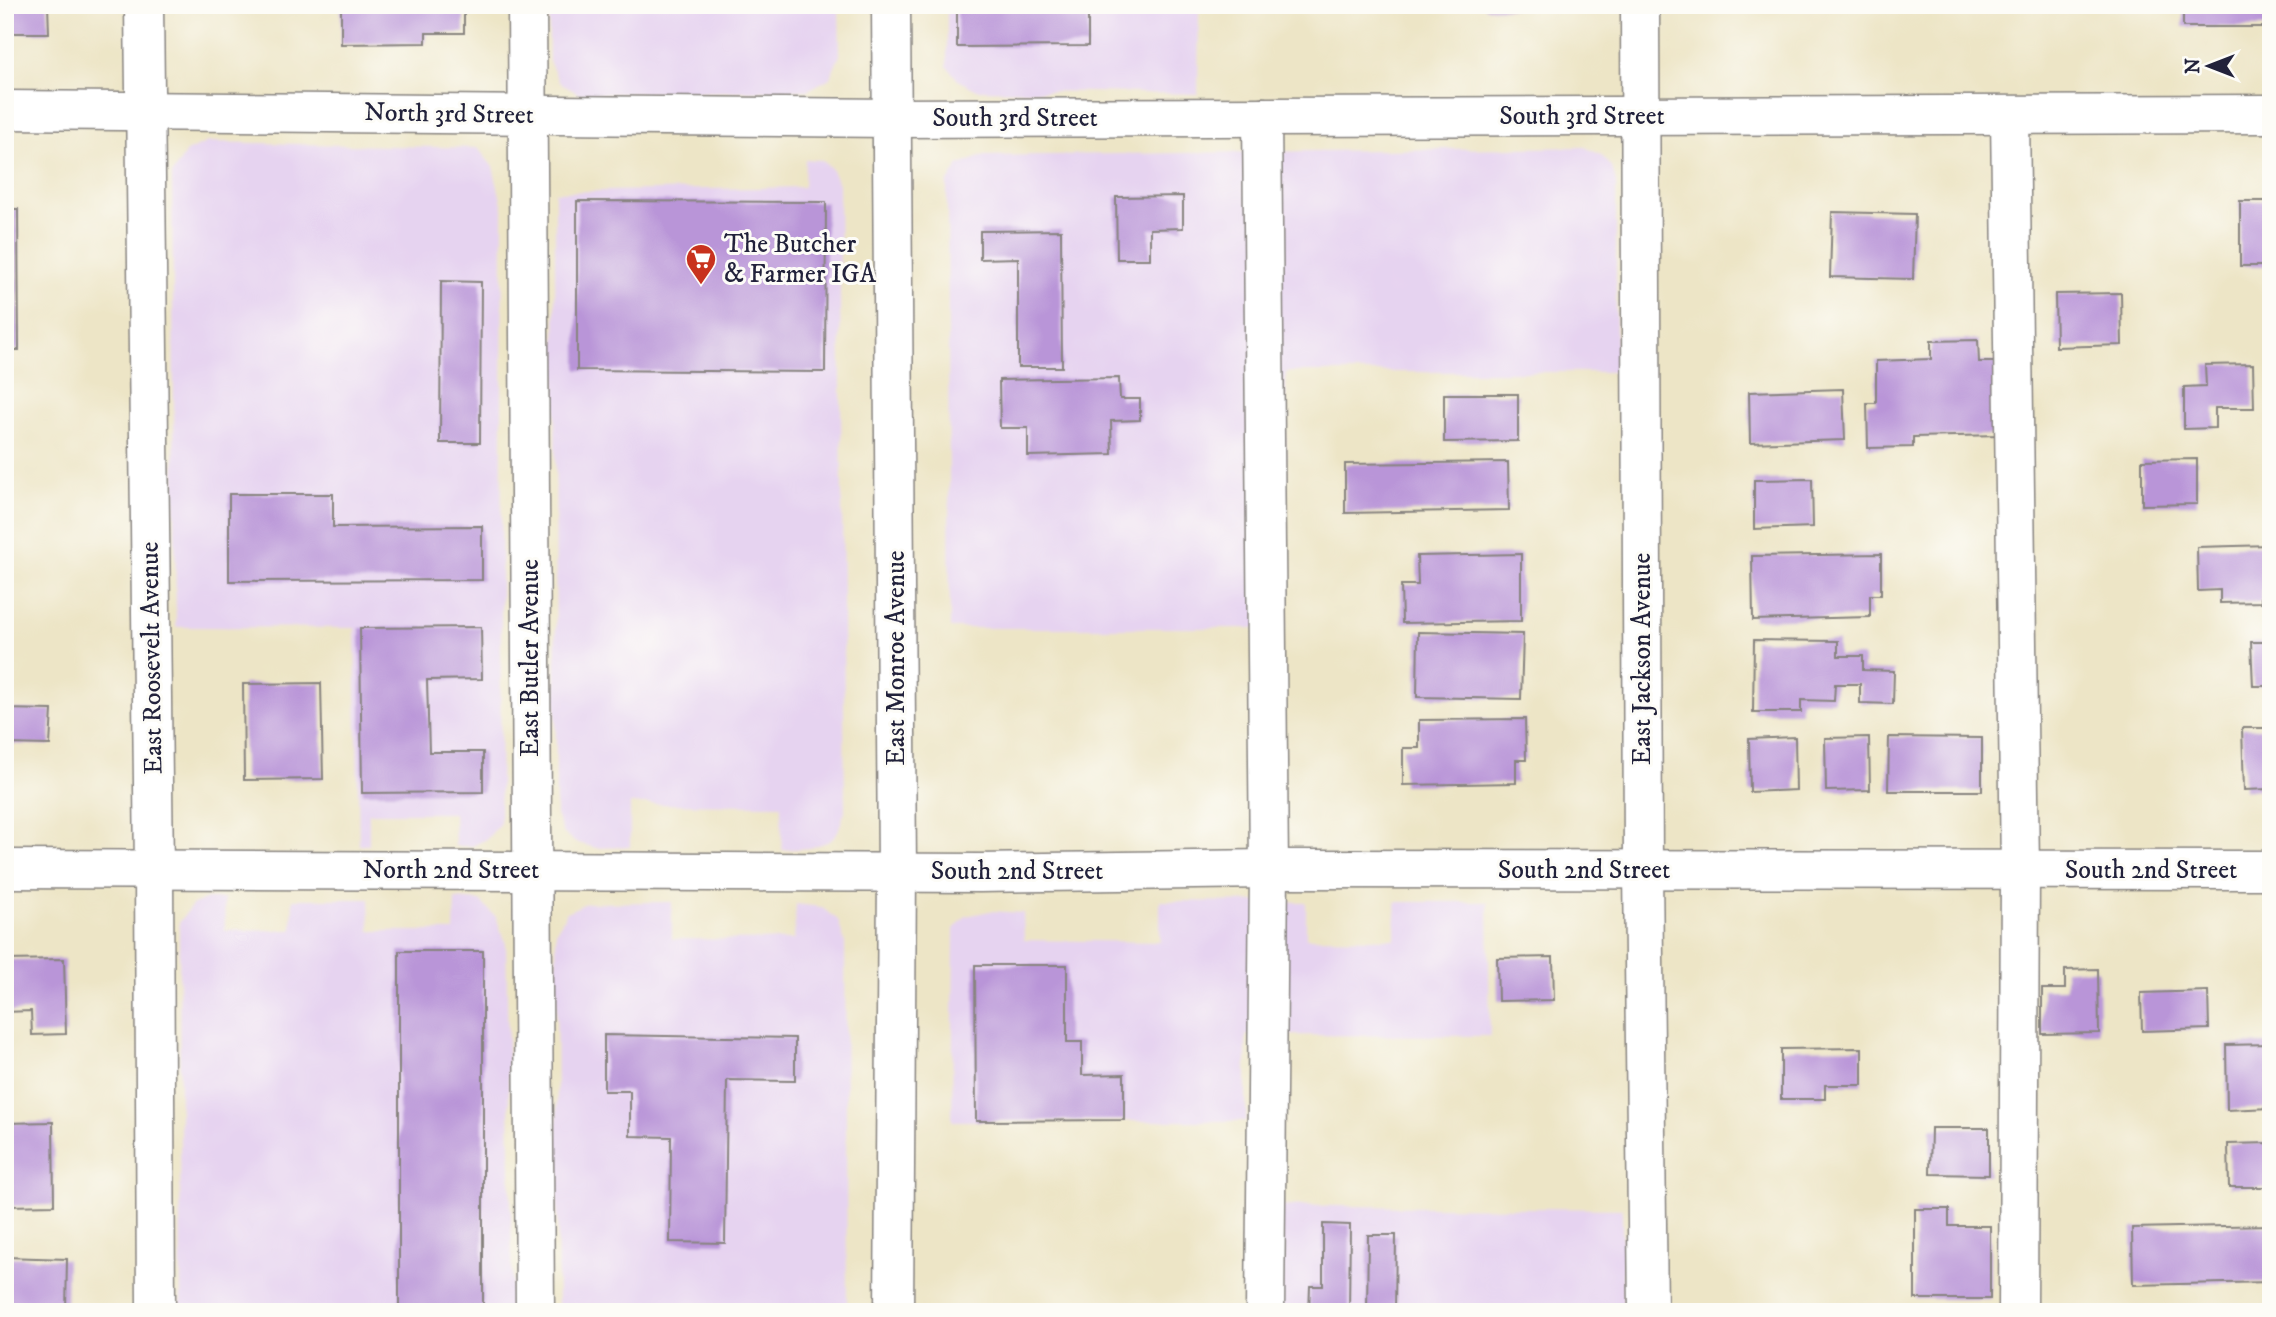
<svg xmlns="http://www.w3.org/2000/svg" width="2276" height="1317" viewBox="0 0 2276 1317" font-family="'IM FELL DW Pica',serif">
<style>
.built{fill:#e6d3f0}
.building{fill:#b995d8}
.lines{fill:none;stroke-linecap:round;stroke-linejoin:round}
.minor-casing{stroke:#888480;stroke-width:41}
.major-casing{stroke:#888480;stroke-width:41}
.minor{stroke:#fff;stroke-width:38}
.major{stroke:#fff;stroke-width:38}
.labels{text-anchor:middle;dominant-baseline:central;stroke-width:6;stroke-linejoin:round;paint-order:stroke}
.street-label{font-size:26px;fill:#22223b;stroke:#fdfcf7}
.poi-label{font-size:26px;fill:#22223b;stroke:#fdfcf7;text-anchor:start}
</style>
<rect width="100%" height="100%" fill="#fdfcf7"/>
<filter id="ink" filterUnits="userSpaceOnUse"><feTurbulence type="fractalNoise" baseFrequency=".0143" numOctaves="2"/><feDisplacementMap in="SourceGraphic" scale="14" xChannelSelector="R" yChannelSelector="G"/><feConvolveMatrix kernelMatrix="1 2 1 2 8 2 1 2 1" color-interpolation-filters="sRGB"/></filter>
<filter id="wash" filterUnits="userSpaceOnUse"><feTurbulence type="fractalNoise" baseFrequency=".00686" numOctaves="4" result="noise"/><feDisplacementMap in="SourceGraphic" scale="28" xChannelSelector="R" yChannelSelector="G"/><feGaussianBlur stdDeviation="1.57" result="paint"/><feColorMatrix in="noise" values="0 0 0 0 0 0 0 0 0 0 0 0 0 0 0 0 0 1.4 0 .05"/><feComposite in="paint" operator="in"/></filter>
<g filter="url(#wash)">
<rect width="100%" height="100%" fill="#ede5c6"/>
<g class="built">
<polygon points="549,5 839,5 840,55 830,78 808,90 579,94 559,82 549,61"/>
<polygon points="947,5 1199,5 1198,94 977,90 958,80 947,66"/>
<polygon points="208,142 478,148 493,167 503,208 500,823 487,839 472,846 455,846 454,813 369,813 369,845 359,845 355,628 176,627 172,174 186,152"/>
<polygon points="1585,147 1601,155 1612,167 1616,183 1616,372 1286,372 1286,628 950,628 947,184 958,166 982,156"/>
<polygon points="805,159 820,160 830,167 839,184 845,811 838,831 830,841 810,848 782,850 781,805 630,804 630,847 596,848 575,842 563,833 556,815 555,192 804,187"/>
<polygon points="206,899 224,899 225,930 292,930 293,899 369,899 370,931 454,931 455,899 480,901 496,917 506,944 513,1312 181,1312 179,923 192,905"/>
<polygon points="1160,901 1306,902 1306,938 1395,939 1396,902 1488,902 1490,1036 1246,1035 1246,1121 952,1121 954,929 966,916 990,911 1023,913 1024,940 1160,942"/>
<polygon points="672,902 672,939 794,940 796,904 821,907 838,920 845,943 847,1312 558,1312 556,931 567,912 586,903"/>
<polygon points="1246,1205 1622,1209 1623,1312 1245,1312"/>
</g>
<g id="blocks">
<g class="building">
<polygon points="5,5 48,5 49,33 5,33"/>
<polygon points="341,5 464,5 464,33 426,33 426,43 341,44"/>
<polygon points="957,5 1088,5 1088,46 957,47"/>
<polygon points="1484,5 1548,5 1548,9 1484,8"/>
<rect x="2183" y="5" width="88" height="22"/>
<polygon points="1183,196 1183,228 1150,229 1150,259 1117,259 1116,197"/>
<polygon points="577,201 826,202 825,372 577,370"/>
<rect x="2240" y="201" width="31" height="65"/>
<polygon points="5,209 18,209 19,350 5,350"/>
<polygon points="1832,212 1915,214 1913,279 1830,277"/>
<polygon points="1061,230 1062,367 1018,367 1018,258 980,259 980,231"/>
<polygon points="441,281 481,282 480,443 440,443"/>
<polygon points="2121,293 2122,345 2056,347 2055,294"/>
<polygon points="1978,340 1979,362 1997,362 1999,435 1913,437 1913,447 1868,448 1867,403 1876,403 1876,361 1931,359 1931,341"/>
<polygon points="2253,364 2254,408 2215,408 2215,428 2184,429 2184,387 2206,386 2205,365"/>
<polygon points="1119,378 1120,399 1140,399 1140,420 1111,421 1112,454 1028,456 1028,428 1000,428 999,380"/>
<polygon points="1843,389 1845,440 1750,443 1749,392"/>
<polygon points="1444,394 1518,394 1518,441 1444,442"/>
<polygon points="2197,459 2197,504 2142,505 2142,460"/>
<polygon points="1508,462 1509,510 1345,513 1345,464"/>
<polygon points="1812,479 1813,527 1754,529 1754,480"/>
<polygon points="229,494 333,494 333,527 482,526 482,580 229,581"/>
<polygon points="2271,545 2271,589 2261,589 2261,602 2220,603 2220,590 2198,591 2197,547"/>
<polygon points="1521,554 1521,621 1402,623 1401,585 1418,585 1417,556"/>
<polygon points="1881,554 1881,595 1870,595 1870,617 1753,620 1752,556"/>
<polygon points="481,627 482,679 427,680 429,752 483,752 483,792 362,793 360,628"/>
<polygon points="1418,632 1523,634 1521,699 1417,697"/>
<polygon points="1754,640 1838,641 1838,656 1863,656 1863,670 1894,671 1893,704 1860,703 1860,684 1835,684 1834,701 1801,700 1801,712 1753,712"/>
<polygon points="2251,642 2271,642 2271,686 2253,686"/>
<polygon points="321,683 323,779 244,780 243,684"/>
<polygon points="5,709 52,710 50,745 8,744 7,762 5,762"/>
<polygon points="1525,719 1526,760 1516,760 1516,783 1403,785 1403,748 1419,748 1419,720"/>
<polygon points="2242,728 2271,728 2271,789 2244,790"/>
<polygon points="1795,737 1796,790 1750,792 1749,739"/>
<polygon points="1869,737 1870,790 1826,791 1825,738"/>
<polygon points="1889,737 1982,738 1982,791 1888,791"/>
<rect x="399" y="951" width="84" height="361"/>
<polygon points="1553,957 1554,1000 1498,1001 1497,958"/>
<polygon points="64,959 66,1034 32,1035 31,1011 5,1012 5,960"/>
<polygon points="975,965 1067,965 1067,1042 1082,1042 1082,1075 1124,1074 1124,1120 976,1121"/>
<polygon points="2098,969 2099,1033 2042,1034 2042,989 2065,989 2065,970"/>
<polygon points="2208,991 2209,1029 2142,1031 2141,993"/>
<polygon points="604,1035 795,1038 795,1081 727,1080 725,1243 670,1242 671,1137 630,1136 630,1091 604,1091"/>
<polygon points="2271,1044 2271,1108 2227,1110 2226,1045"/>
<polygon points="1862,1048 1862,1085 1825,1085 1825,1099 1781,1099 1781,1049"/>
<polygon points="53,1122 54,1205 8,1206 7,1190 5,1190 5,1123"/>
<polygon points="1931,1128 1989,1128 1989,1175 1930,1174"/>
<polygon points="2271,1143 2271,1187 2229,1187 2228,1144"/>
<polygon points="1915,1209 1949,1209 1949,1226 1990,1226 1990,1299 1915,1299"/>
<polygon points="1323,1224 1350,1225 1349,1312 1309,1312 1310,1286 1323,1286"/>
<polygon points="2271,1225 2271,1282 2133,1285 2132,1228"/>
<polygon points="1368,1235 1396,1235 1395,1312 1367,1312"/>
<polygon points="5,1257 67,1259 66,1312 5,1312"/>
<polygon points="1851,1308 1891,1310 1891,1312 1851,1312"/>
</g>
</g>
</g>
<g filter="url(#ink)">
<use href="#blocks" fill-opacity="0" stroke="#888480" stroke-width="2"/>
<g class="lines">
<g class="minor-casing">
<g id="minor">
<polyline points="144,5 154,870 156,1312"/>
<polyline points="527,5 535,1312"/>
<polyline points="1640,5 1643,870 1648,1312"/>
<polyline points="5,110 892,118 2271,114"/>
<polyline points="2010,116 2020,870 2018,1312"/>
<polyline points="1262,117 1269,869 1265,1312"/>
<polyline points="5,869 980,873 1269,869 2271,870"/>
</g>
</g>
<g class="major-casing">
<polyline id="major" points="891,5 897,872 894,1312"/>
</g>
<use href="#minor" class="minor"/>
<use href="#major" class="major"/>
</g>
</g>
<defs>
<g id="supermarket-pin" transform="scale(1.575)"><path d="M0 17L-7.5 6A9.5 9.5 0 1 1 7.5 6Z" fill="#c8321e" stroke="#fdfcf7"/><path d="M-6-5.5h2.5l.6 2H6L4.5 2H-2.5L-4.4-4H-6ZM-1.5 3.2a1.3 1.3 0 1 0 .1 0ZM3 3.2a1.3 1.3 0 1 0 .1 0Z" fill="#fff"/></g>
</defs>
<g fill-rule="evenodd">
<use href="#supermarket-pin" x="701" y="259"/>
</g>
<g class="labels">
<g class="street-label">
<text transform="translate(449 114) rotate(1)">North 3rd Street</text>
<text x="1582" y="116">South 3rd Street</text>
<text x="1015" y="118">South 3rd Street</text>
<text transform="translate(152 658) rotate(-91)">East Roosevelt Avenue</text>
<text transform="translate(530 658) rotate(-90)">East Butler Avenue</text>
<text transform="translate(896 658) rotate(-90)">East Monroe Avenue</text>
<text transform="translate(1642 659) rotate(-90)">East Jackson Avenue</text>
<text x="451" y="870">North 2nd Street</text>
<text x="1584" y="870">South 2nd Street</text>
<text x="2151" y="870">South 2nd Street</text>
<text x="1017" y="871">South 2nd Street</text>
</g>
<g class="poi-label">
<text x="724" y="244">The Butcher<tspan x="724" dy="30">&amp; Farmer IGA</tspan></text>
</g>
</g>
<rect width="2276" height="1317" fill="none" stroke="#fdfcf7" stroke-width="28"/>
<g transform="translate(2209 66) rotate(270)" stroke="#fdfcf7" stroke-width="5" paint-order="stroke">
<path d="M0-5L12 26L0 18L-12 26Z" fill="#22223b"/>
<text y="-10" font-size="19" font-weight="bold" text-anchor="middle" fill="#22223b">N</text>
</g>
</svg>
